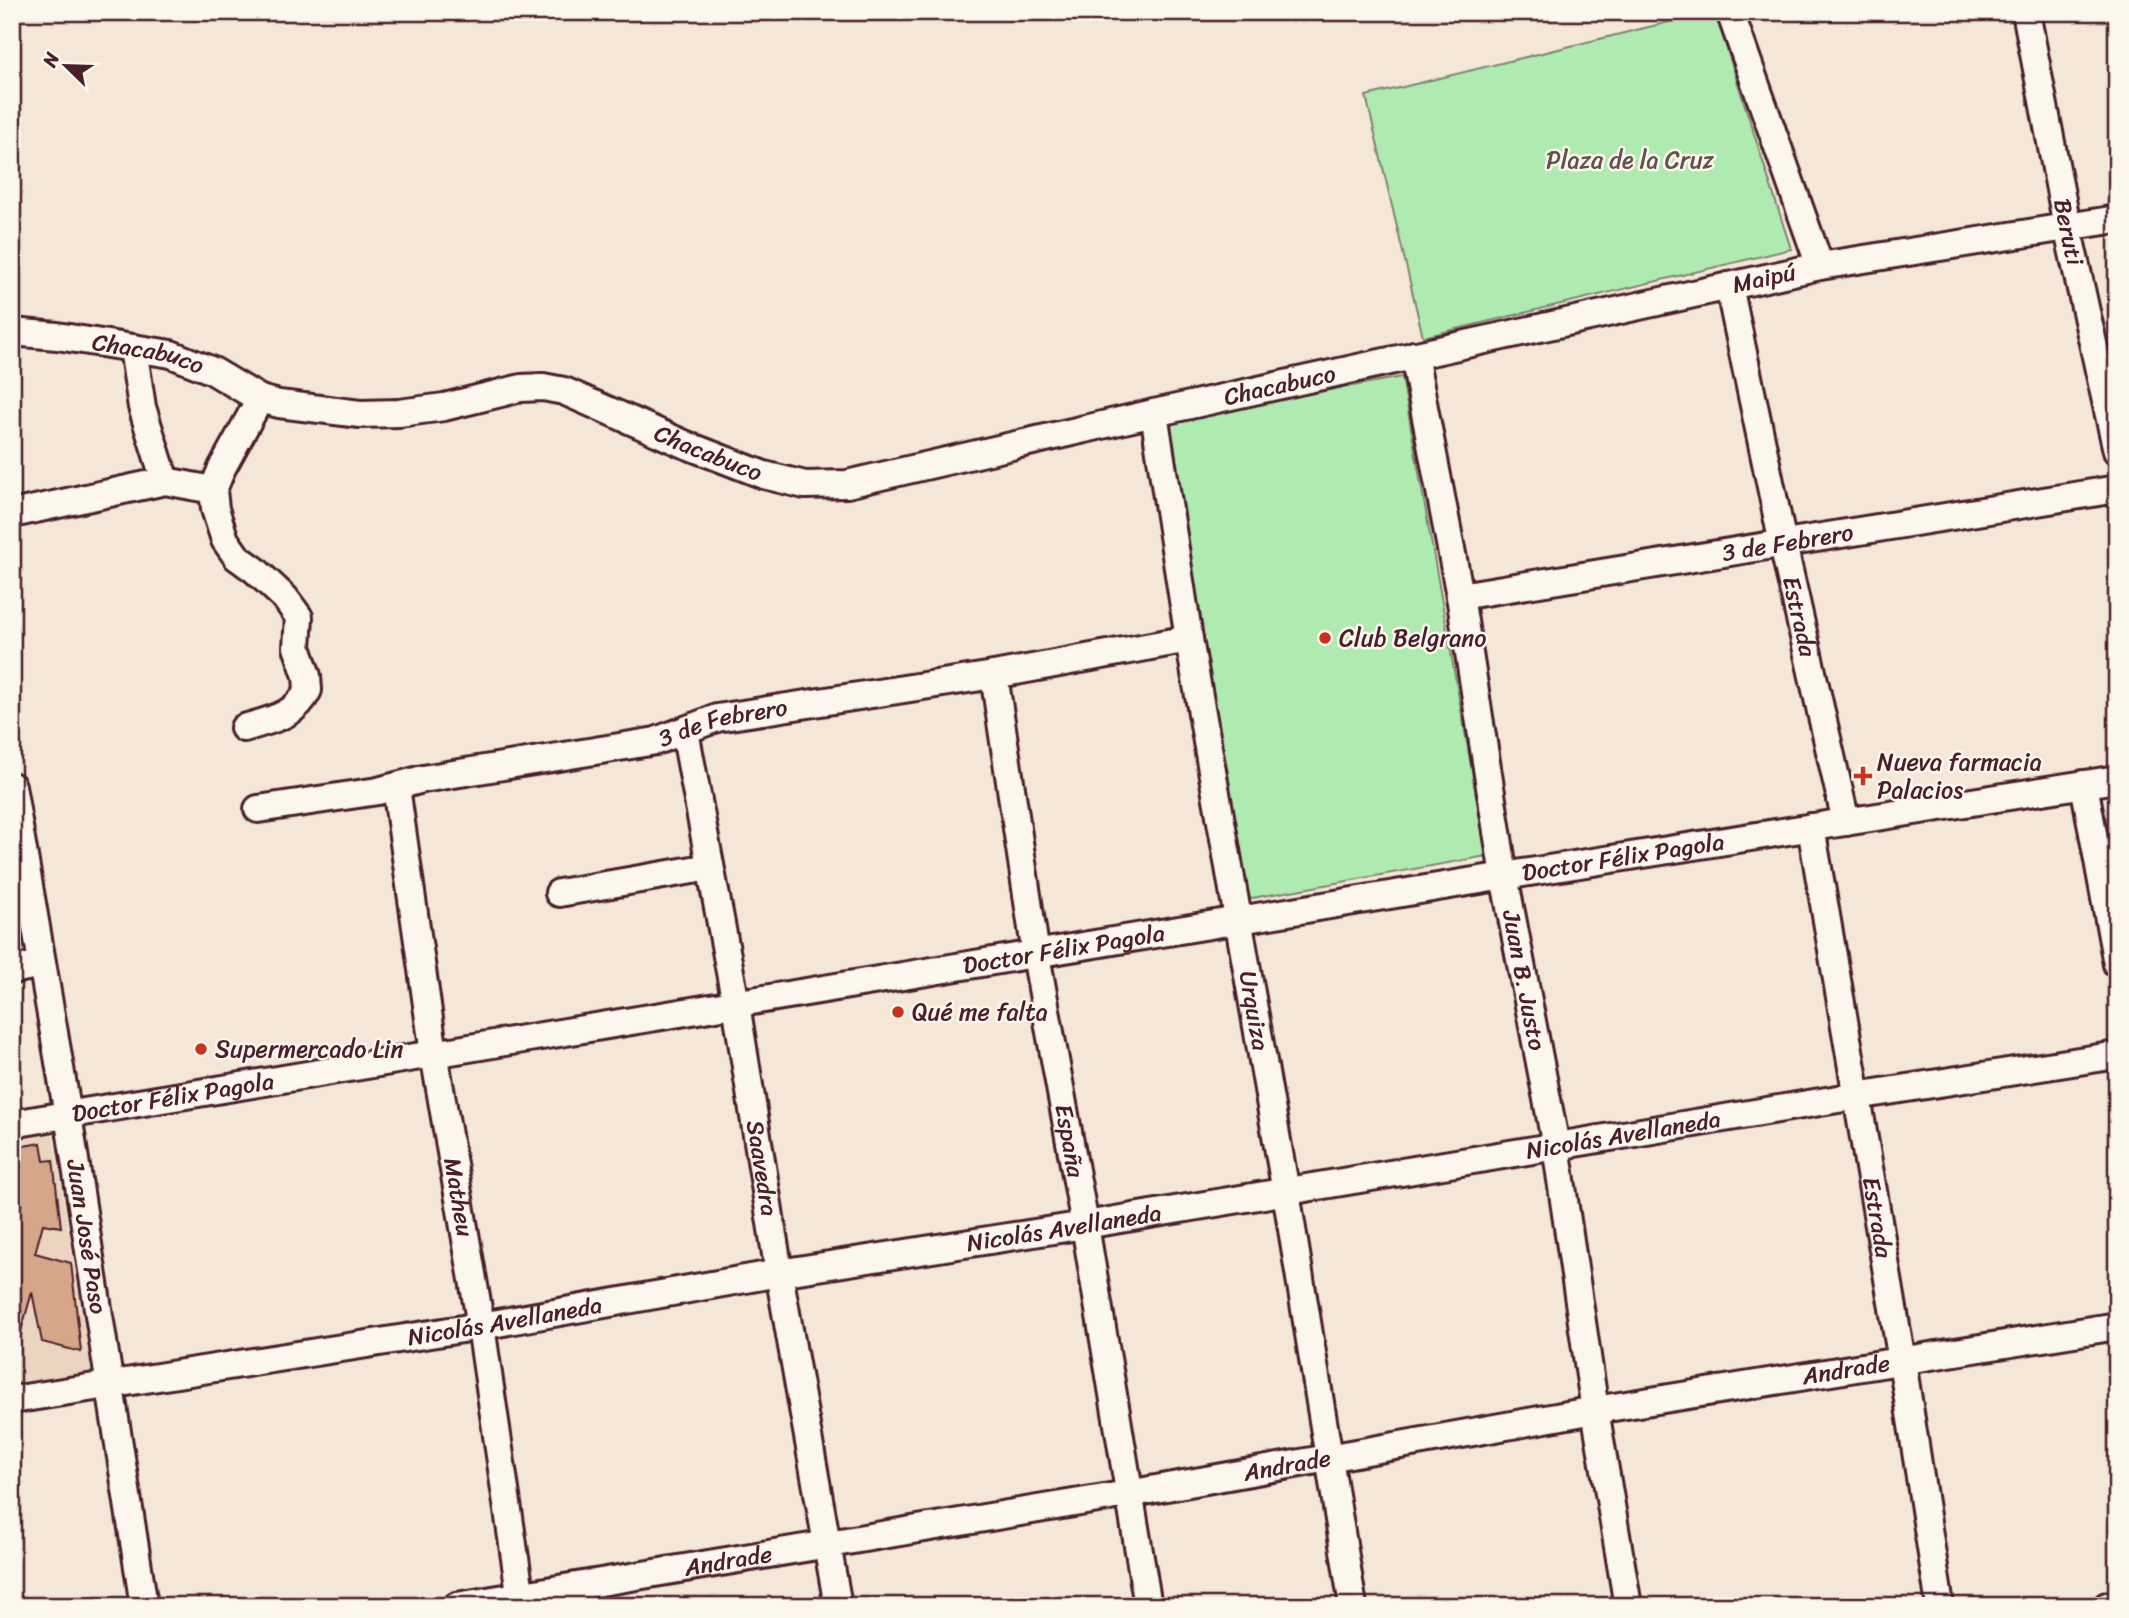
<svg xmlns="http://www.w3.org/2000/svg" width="2129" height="1618" viewBox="0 0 2129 1618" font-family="Sriracha,sans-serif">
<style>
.built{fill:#ebd4c0}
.green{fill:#afebb1;stroke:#7c856e;stroke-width:2}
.building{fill:#d6a689;stroke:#4a1f2b;stroke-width:2}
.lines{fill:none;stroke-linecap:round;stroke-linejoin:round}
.minor-casing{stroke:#4a1f2b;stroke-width:32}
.minor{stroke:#fbf7ec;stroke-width:26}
.poi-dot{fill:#c8321e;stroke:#fbf7ec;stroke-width:2.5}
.labels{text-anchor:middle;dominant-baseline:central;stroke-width:5;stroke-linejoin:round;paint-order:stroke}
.park-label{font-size:24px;fill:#63524c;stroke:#fbf7ec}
.street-label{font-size:24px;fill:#4a1f2b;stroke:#fbf7ec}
.poi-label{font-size:24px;fill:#4a1f2b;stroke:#fbf7ec;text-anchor:start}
</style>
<rect width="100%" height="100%" fill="#f4e7d8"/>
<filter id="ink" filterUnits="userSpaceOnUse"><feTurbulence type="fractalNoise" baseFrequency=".0143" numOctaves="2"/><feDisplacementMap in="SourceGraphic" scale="14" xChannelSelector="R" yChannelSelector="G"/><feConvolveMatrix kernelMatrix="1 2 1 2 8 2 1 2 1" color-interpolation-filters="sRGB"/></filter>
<g filter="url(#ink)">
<polygon class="built" points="52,1128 91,1371 12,1386 12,1134"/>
<g class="green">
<polygon points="1710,12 1715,12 1791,249 1423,337 1366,96"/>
<polygon points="1402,377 1487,856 1247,899 1163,420"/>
</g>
<polygon class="building" points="41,1143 44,1161 53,1160 61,1227 43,1224 35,1253 71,1263 81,1352 42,1342 32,1292 17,1346 12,1346 12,1148"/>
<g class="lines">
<g class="minor-casing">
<g id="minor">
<polyline points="1730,12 1820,266"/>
<path id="s1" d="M2026 12 2067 226 2117 451"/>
<path id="s2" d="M1729 286 1783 544 1846 822"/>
<path id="s3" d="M12 332 57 336 171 354 213 371 260 399 279 404 360 414 399 413 444 407 521 388 543 387 564 391 684 444 764 475 805 485 847 484 1154 413 1820 266 2117 219"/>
<polyline points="133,348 142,407 165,481"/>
<path id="s4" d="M1414 355 1460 596 1504 876 1556 1146 1595 1410 1628 1606"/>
<path id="s5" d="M1154 413 1189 639 1286 1192 1353 1606"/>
<polyline points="12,514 165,481 213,490"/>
<path id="s6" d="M1460 596 2117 489"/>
<path id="s7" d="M994 675 1036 955 1085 1225 1148 1606"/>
<path d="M244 728C270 720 296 716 308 690L307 676 297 647 299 617 285 598 255 570 237 557 225 540 215 509 213 490 222 468 260 399"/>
<path id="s8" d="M685 731 736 1004 779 1273 838 1606"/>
<polyline points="2084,784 2117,964"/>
<path id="s9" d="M12 786 68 1115 144 1606"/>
<path id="s10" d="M396 787 434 1054 481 1326 522 1606"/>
<path id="s11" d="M258 809 378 791 423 779 656 741 717 718 994 675 1189 639"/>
<path id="s12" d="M1811 827 1902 1361 1940 1606"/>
<polyline points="559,893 710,867"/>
<polyline points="12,970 42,964"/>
<path id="s13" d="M12 1124 1504 876 2117 779"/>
<path id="s14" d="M12 1400 481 1326 779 1273 1085 1225 1856 1096 2117 1055"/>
<path id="s15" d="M457 1606 1128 1494 1595 1410 2117 1326"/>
<polyline points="2107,1606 2117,1604"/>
</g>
</g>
<use href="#minor" class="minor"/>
</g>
</g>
<g class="poi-dot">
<circle cx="1325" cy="638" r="7"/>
<path d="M1859.5 765.5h7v7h7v7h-7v7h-7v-7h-7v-7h7z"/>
<circle cx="898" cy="1012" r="7"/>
<circle cx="201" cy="1049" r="7"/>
</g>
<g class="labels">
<g class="park-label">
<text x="1630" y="160">Plaza de la Cruz</text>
</g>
<g class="street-label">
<text stroke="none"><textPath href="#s1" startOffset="224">Beruti</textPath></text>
<text stroke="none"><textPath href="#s3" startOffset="1810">Maipú</textPath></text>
<text stroke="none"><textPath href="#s3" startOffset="138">Chacabuco</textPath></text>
<text stroke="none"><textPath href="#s3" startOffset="1314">Chacabuco</textPath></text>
<text stroke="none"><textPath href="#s3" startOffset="726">Chacabuco</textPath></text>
<text stroke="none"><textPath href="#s6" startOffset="332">3 de Febrero</textPath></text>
<text stroke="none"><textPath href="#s2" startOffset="338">Estrada</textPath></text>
<text stroke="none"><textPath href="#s11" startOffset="474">3 de Febrero</textPath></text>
<text stroke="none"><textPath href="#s13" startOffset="1633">Doctor Félix Pagola</textPath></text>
<text stroke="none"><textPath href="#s13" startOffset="1066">Doctor Félix Pagola</textPath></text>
<text stroke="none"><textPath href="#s4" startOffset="635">Juan B. Justo</textPath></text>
<text stroke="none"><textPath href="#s5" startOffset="606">Urquiza</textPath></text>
<text stroke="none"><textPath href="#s13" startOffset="163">Doctor Félix Pagola</textPath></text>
<text stroke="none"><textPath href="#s14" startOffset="1633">Nicolás Avellaneda</textPath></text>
<text stroke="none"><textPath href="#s7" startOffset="472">España</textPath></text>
<text stroke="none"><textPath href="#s8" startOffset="444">Saavedra</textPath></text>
<text stroke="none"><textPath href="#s10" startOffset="415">Matheu</textPath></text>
<text stroke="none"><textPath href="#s12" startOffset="396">Estrada</textPath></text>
<text stroke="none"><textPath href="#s14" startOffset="1066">Nicolás Avellaneda</textPath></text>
<text stroke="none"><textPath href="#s9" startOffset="457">Juan José Paso</textPath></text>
<text stroke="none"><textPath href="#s14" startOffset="499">Nicolás Avellaneda</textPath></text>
<text stroke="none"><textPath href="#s15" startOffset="1409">Andrade</textPath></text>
<text stroke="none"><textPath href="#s15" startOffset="842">Andrade</textPath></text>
<text stroke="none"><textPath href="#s15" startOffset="275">Andrade</textPath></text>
</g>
<g class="poi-label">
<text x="1339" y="638">Club Belgrano</text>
<text x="1877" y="762">Nueva farmacia<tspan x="1877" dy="28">Palacios</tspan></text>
<text x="912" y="1012">Qué me falta</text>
<text x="215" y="1049">Supermercado Lin</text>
</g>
</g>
<rect width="2129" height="1618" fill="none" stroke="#fbf7ec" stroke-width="42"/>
<rect x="21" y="21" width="2087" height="1576" fill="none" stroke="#4a1f2b" stroke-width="2.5" filter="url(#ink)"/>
<g transform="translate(66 66) rotate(293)" stroke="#fbf7ec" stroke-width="5" paint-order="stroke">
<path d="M0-5L12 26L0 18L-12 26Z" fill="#4a1f2b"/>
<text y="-10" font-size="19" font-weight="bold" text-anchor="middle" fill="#4a1f2b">N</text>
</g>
</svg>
